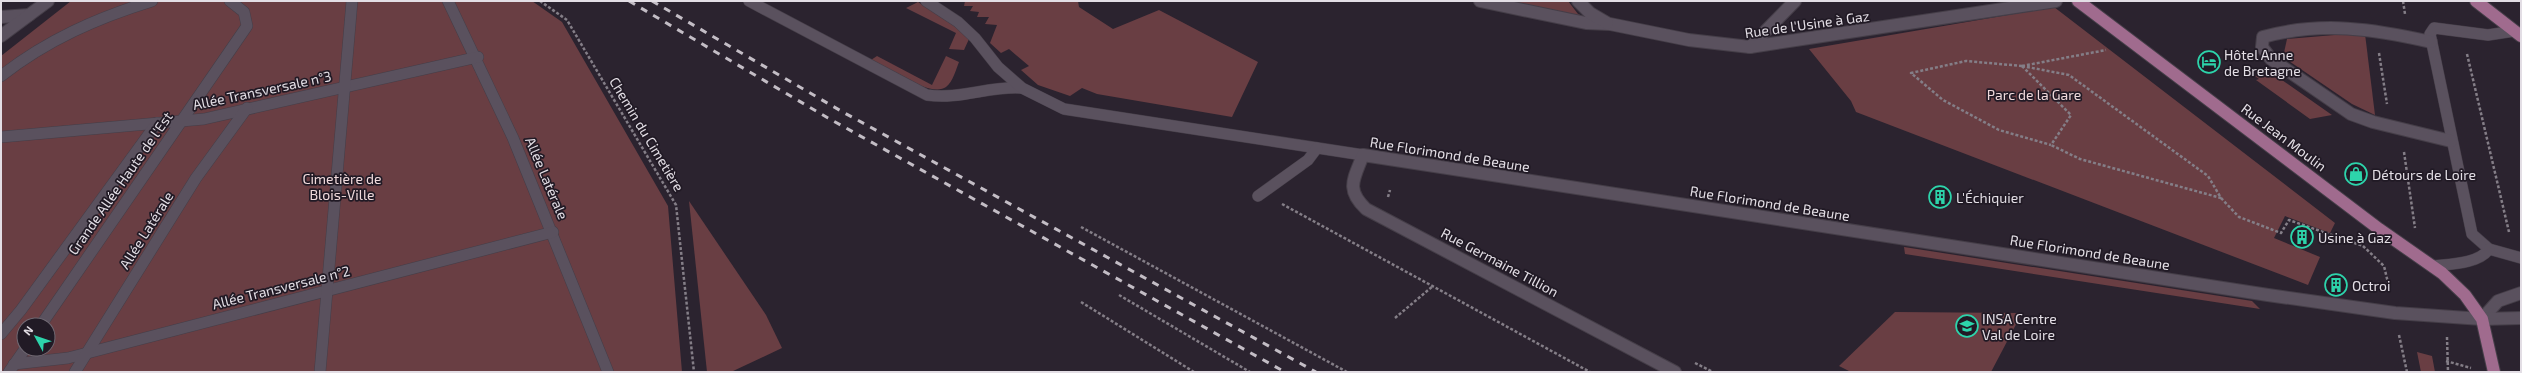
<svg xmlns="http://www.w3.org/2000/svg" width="2522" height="373" viewBox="0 0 2522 373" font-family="'Exo 2',sans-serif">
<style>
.green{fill:#693e43;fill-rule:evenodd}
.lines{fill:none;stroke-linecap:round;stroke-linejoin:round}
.lane-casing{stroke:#453e48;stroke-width:12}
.street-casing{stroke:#453e48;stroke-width:14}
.secondary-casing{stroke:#453e48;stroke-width:14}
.primary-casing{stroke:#453e48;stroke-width:14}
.path{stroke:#847e87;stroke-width:2.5;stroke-dasharray:3 2;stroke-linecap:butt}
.lane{stroke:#5a515e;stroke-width:11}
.street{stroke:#5a515e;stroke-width:12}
.secondary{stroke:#5a515e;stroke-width:12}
.primary{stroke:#a06b8e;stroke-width:12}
.rail{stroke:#c3bdc5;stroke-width:3;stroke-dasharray:7 7;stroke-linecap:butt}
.labels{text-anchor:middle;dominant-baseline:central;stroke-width:3.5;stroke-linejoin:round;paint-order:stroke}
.street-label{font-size:14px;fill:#e3dee5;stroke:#211a25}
.poi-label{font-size:14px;fill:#e3dee5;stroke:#211a25;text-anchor:start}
.park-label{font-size:14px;fill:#f0dadc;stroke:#211a25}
</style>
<rect width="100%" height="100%" fill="#2b232f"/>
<g class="green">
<path d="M71 1H532L562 22 668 206 682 372H1V56ZM24 325H48V349H24Z"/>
<polygon points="963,1 1078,1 1079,7 1113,29 1159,10 1258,62 1232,117 1097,94 1082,88 1070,96 1038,85 1021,70 1029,66 1009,49 1001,53 990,43 997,25 985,24 989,17 977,17 979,12 970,11 973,6 964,6 965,1"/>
<polygon points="1520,1 1568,1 1578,14 1589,19 1517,5"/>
<polygon points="918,2 952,24 969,39 964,50 949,49 956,33 906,8"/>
<polygon points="2054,7 2335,223 2330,233 2285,216 2274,238 2320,257 2308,285 1856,112 1851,101 1809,49"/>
<polygon points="2358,33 2365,34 2375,115 2352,104 2283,57 2287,39"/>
<path d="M877 56 932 85 946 56 959 62C956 69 953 82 946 87 931 98 886 68 871 60Z"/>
<polygon points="2272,73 2332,115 2310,119 2256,80 2259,79 2255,76"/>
<polygon points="689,201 766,315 782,348 731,372 707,372"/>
<polygon points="1904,247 2252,301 2260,309 1905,254"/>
<polygon points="1895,312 2022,313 1991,372 1851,372 1839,366"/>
<polygon points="2417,352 2432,356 2435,372 2421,372"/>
</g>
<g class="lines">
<g class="lane-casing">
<g id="lane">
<polyline points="448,1 513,138 608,372"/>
<path d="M749 1 927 95C959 100 989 86 1021 88"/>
<polyline points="926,1 958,22 975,38 998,67 1022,88 1064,109 1363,155"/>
<polyline points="2514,31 2488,35 2434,28 2430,34 2472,234 2489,249 2521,258"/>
<path d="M1 76C47 40 97 18 152 1"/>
<polyline points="1,137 204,119 478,57"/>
<polyline points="1258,196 1308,160 1317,148"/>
<path d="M2432 266C2449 264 2479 264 2489 249"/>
<polyline points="41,325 247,26 244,12 230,1"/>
<polyline points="1,334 21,310 157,123"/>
<polyline points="14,364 68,358 553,232"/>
<polyline points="9,372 25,349"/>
<polyline points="75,372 196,178 247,108"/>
<polyline points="320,372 352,1"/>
</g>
</g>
<g class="street-casing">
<g id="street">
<polyline points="1,17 29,15"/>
<polyline points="1,36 48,1"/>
<path d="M2431 42C2374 29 2321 21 2263 37L2262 47 2271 59 2351 114 2373 122 2451 141"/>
<polyline points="1750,47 1795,1"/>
<path d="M1675 372 1366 209C1345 189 1354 179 1363 155L2268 295 2395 313 2482 319"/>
</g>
</g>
<g class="secondary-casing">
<g id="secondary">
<polyline points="1480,1 1586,23 1610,24 1689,40 1750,47 2056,1"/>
<polyline points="1578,1 1590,13 1607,23"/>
<polyline points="2482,319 2498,301 2521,293"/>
<polyline points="2482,319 2521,318"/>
</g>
</g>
<g class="primary-casing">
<g id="primary">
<polyline points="2078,1 2379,229 2442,273 2465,295 2482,319 2494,372"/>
<polyline points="2476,1 2521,36"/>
</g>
</g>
<g class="path">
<polyline points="540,1 567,20 676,205 694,372"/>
<polyline points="2403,1 2405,14"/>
<polyline points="2379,53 2387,104"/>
<polyline points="2467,54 2509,232"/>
<polyline points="2022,66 2069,75 2208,176 2221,198 2080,159 2051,145"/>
<polyline points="2022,66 2071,115 2051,145"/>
<polyline points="2022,66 1966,61 1911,73 1943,100 1999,130 2051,145"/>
<polyline points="2022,66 2106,50"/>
<polyline points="2404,152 2415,228"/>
<polyline points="1388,197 1390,190"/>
<polyline points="2221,198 2239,217 2281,233 2289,220 2363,246"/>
<polyline points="1282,204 1590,372"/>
<polyline points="1081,227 1347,372"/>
<polyline points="2363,246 2384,266 2390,291"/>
<polyline points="1119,295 1250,372"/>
<polyline points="1081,302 1194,372"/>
<polyline points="1395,318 1433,286"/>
<polyline points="2399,335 2407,372"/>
<polyline points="2447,337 2448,372"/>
<polyline points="2446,361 2471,368"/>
<polyline points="1695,363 1713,372"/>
</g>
<use href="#lane" class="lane"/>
<use href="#street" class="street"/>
<use href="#secondary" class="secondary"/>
<use href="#primary" class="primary"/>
<g class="rail">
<polyline points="629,1 828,118 1285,372"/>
<polyline points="652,1 841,111 1316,372"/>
</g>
</g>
<defs>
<g id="hotel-ring" transform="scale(1.15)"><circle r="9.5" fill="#211a25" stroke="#2dd4ab" stroke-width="1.5"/><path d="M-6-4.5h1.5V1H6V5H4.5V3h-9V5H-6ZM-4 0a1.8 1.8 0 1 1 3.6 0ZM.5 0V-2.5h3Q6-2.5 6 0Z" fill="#2dd4ab"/></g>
<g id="shop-ring" transform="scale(1.15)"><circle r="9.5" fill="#211a25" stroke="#2dd4ab" stroke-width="1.5"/><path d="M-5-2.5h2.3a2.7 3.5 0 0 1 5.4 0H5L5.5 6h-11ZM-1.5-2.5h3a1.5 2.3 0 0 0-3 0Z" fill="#2dd4ab"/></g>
<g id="building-ring" transform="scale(1.15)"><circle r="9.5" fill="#211a25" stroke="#2dd4ab" stroke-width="1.5"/><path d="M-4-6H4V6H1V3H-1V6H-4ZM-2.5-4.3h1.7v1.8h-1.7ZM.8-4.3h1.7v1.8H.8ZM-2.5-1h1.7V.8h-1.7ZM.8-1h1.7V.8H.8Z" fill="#2dd4ab"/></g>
<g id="university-ring" transform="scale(1.15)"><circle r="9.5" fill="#211a25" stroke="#2dd4ab" stroke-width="1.5"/><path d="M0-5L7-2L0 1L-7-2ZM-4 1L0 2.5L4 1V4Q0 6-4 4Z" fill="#2dd4ab"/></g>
</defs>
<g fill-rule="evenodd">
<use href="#hotel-ring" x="2209" y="62"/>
<use href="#shop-ring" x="2356" y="174"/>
<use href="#building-ring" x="1940" y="197"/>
<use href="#building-ring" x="2302" y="237"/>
<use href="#building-ring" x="2336" y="285"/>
<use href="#university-ring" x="1967" y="326"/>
</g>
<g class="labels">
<g class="street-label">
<text transform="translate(1807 24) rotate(-8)">Rue de l'Usine à Gaz</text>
<text transform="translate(262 90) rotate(-12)">Allée Transversale n°3</text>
<text transform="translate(647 134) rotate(59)">Chemin du Cimetière</text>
<text transform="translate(2284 137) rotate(37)">Rue Jean Moulin</text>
<text transform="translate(1450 154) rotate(9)">Rue Florimond de Beaune</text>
<text transform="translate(547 178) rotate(67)">Allée Latérale</text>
<text transform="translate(120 183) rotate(-55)">Grande Allée Haute de l'Est</text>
<text transform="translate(1770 203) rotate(9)">Rue Florimond de Beaune</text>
<text transform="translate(146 230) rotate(-58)">Allée Latérale</text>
<text transform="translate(2090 252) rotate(9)">Rue Florimond de Beaune</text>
<text transform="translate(1500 262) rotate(28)">Rue Germaine Tillion</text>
<text transform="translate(281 287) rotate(-14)">Allée Transversale n°2</text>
</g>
<g class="poi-label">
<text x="2224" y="54">Hôtel Anne<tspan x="2224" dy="16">de Bretagne</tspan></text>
<text x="2372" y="174">Détours de Loire</text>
<text x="1956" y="197">L'Échiquier</text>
<text x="2318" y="237">Usine à Gaz</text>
<text x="2352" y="285">Octroi</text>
<text x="1982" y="318">INSA Centre<tspan x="1982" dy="16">Val de Loire</tspan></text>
</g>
<g class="park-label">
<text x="2034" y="94">Parc de la Gare</text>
<text x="342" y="178">Cimetière de<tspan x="342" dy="16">Blois-Ville</tspan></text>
</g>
</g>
<rect width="2522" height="373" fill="none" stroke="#e3dee5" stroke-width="4"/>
<g transform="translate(36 337) rotate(310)"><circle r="19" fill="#211a25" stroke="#6f6872"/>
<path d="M0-3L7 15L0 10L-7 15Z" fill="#2dd4ab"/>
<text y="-6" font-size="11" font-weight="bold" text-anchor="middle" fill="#e3dee5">N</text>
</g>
</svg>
